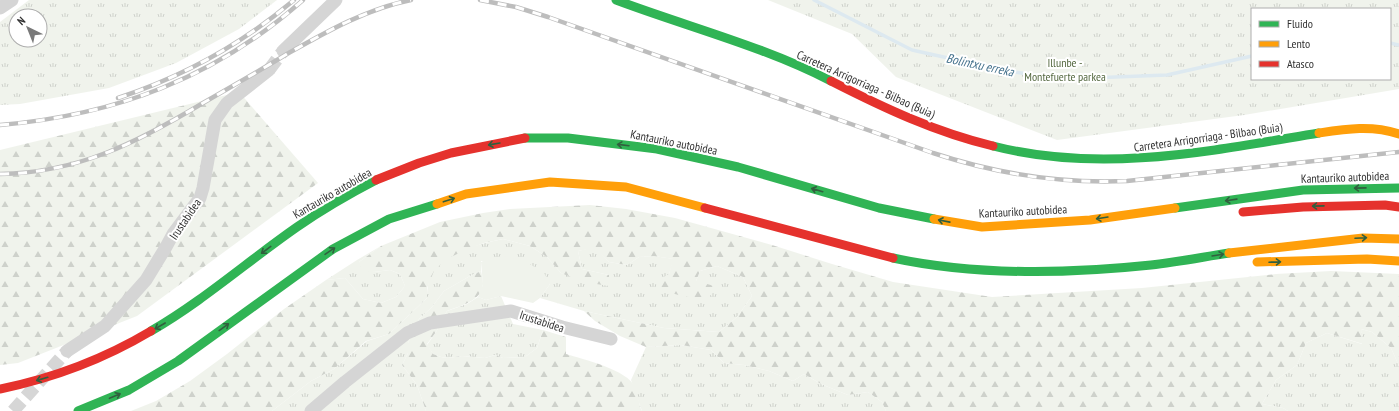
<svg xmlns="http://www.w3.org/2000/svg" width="1399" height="411" viewBox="0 0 1399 411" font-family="'PT Sans Narrow',sans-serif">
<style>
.grass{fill:url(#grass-tufts);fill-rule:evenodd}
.forest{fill:url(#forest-firs)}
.garden{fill:#f0f3ec}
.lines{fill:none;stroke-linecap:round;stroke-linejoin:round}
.stream{stroke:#dde9f0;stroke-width:3.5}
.street-tunnel{stroke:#d6d6d6;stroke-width:13;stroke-dasharray:13 6;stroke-linecap:butt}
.street{stroke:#d5d5d5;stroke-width:13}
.fast{stroke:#30b455;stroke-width:9}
.slow{stroke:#ff9f0a;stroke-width:9}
.jam{stroke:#e5322d;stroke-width:9}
.rail-casing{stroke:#bdbdbd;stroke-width:4.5}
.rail{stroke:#fff;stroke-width:3;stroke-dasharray:9;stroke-linecap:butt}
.oneway{stroke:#315f3e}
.labels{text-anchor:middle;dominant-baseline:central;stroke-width:4;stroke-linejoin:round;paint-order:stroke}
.park-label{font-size:12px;fill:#556941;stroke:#fff}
.street-label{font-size:12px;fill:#313131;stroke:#fff}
.water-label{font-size:13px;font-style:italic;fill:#45728d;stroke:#fff}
</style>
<defs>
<pattern id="grass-tufts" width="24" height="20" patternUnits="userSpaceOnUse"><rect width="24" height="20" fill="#f0f3ec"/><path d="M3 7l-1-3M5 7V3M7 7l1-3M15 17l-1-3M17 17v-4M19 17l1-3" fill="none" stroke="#ced1cb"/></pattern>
<pattern id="forest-firs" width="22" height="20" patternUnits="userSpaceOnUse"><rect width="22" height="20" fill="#f0f3ec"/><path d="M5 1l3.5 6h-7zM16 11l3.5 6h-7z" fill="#ced1cb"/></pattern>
</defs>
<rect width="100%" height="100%" fill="#fff"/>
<g class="grass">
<path d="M29 0H277L239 29 176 63 109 88 20 104 0 105V22ZM16 16H40V40H16Z"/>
<path d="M768 0H1399V89L1244 115 1057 140 896 77 852 34ZM1252 9H1390V79H1252Z"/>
<path d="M503 239 530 246 547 257 561 273 609 285V275L582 269 578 251 595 247 609 262 627 265 639 257 654 256 674 259 669 274 696 281 700 271 717 266 743 277 752 296 737 317 719 332 664 328 584 311 540 298 550 284 481 261V271L470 276 444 291 432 307 419 319 408 343V353L402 365 417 385 426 411H272L311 381 334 369 367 341 389 334 427 298C427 289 428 280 433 271 445 252 483 243 503 239Z"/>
<polygon points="381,246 359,262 374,272 390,270 400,274 405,286 396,297 381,303 363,299 345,278 326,280 357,260"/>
<polygon points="501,296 513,324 543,330 537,348 525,357 503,358 495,355 485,358 462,356 448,358 441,357 433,354 427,345 436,332 447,311 467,304 478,297 486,300"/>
<polygon points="1361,329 1372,332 1391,348 1399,366 1399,411 1288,411 1283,408 1262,404 1276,380 1297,365 1306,343 1327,333 1362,344"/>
<polygon points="681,345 711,350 724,363 744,365 769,371 793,381 804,374 821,384 848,395 868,392 882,402 886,411 642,411 631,380 646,347"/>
</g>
<g class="forest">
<polygon points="239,92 318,183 137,316 18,363 0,365 0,150"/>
<path d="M590 205 626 209 675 218 772 245 832 264 893 282 992 297 1142 288 1276 274 1331 271 1399 274V366L1391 348 1372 332 1361 329 1363 344 1327 333 1306 343 1297 365 1276 380 1262 404 1283 408 1288 411H886L882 402 868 392 848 395 821 384 804 374 793 381 769 371 744 365 724 363 711 350 681 345 646 347 620 336 595 321 584 311 664 328 719 332 737 317 752 296 743 277 717 266 700 271 696 281 718 287 708 298C684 297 675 297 654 283L669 274 673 259 654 256 639 257 627 265 609 262 595 248 578 251 582 269 609 275V286L584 282 561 273 547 257 530 246 503 239 484 243 463 251 445 260 434 271 427 288V298L389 334 366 341 334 369 311 381 272 411H131L156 401 190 381 227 354 284 309 326 280 345 278 363 299 381 303 396 297 405 286 400 274 390 270 374 272 362 270 359 262 381 246 440 222 483 213 510 209Z"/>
<path d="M481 271C482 275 483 280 483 284 482 301 460 306 447 311L436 332 427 344 433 354 441 357 448 358 462 356 485 358 495 355 503 358 525 357 537 348 543 330 566 337V354C583 359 628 370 635 387 639 394 638 403 642 411H426L417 385 402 365 408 353V343L419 319 432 307 444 291 470 276Z"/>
</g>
<polygon class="garden" points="502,256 525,261 544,273 550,284 540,298 533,303 501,296 486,300 478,297 483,285 481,262"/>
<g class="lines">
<g class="stream">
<polyline points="814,0 912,50 1007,71 1064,79 1167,75 1252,56"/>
<polyline points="1390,43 1399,45"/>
</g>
<g class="street-tunnel">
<polyline points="269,70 283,51"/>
<polyline points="13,411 67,351"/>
</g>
<g class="street">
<polyline points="0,8 12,0"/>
<polyline points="283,51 336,0"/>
<polyline points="67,351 105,326 146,280 166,247 173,234 200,198 203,188 215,120 227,103 269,70"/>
<polyline points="311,411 345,382 407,333 430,323 511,311 562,327 611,339"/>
</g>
<g class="fast">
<path d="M616 0C688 27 763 46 831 81"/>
<polyline points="525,138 568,138 657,149 738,167 879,208 934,219"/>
<path d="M993 146C1102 174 1210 151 1319 133"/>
<polyline points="1175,208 1303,190 1399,188"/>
<path d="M893 258C977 276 1066 274 1151 265 1177 262 1203 257 1229 253"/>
<path d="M151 331C203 301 248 261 297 227 323 209 349 194 376 180"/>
<polyline points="78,411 129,390 178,361 333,249 389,219 437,204"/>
</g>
<g class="slow">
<path d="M1319 133C1346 129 1372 125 1399 134"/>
<polyline points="437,204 466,194 550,182 626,187 705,208"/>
<polyline points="934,219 982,227 1090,220 1175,208"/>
<polyline points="1229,253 1363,238 1399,239"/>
<polyline points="1257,262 1367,259 1399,261"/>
</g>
<g class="jam">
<path d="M831 81C884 108 935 132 993 146"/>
<polyline points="376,180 419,163 451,153 525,138"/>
<polyline points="705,208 893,258"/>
<polyline points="1243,212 1303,207 1385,205 1399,207"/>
<path d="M0 389C54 378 104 359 151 331"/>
</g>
<g class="rail-casing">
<g id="rail">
<path d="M480 0 516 7 548 17 933 153C997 174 1059 184 1127 181L1399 152"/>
<path d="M118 98C182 77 242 44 294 0"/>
<path d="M0 125C116 115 215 78 303 0"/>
<path d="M0 174C78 173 138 142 203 103 231 87 259 71 287 54 326 32 366 9 411 0"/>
</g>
</g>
<use href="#rail" class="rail"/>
</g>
<defs><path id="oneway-shaft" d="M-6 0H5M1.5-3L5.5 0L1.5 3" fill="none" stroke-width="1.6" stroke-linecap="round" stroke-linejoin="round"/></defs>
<g class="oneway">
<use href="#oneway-shaft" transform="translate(494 144) rotate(170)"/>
<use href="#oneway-shaft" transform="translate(623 145) rotate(-173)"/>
<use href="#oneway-shaft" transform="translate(1360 188) rotate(179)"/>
<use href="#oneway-shaft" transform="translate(817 190) rotate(-164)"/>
<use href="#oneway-shaft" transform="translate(449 200) rotate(-18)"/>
<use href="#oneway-shaft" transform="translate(1231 200) rotate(172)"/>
<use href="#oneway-shaft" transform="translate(1318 206) rotate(179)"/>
<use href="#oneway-shaft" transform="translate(1102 218) rotate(171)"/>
<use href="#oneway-shaft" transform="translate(944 221) rotate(-169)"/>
<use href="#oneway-shaft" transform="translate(1361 238) rotate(-3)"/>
<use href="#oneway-shaft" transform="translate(266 250) rotate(143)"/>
<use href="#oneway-shaft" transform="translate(330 251) rotate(-34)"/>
<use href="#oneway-shaft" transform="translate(1218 255) rotate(-9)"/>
<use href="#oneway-shaft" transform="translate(1275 262) rotate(-2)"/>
<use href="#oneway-shaft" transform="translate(160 326) rotate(150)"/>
<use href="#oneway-shaft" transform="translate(224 327) rotate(-36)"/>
<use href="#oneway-shaft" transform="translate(42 379) rotate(164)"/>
<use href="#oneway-shaft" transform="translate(115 396) rotate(-23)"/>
</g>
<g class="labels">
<g class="park-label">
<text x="1065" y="62">Illunbe -<tspan x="1065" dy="14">Montefuerte parkea</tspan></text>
</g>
<g class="street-label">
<text transform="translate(866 84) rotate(24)">Carretera Arrigorriaga - Bilbao (Buia)</text>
<text transform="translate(1208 137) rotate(-8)">Carretera Arrigorriaga - Bilbao (Buia)</text>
<text transform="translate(674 142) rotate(11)">Kantauriko autobidea</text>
<text transform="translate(1345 177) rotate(-2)">Kantauriko autobidea</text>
<text transform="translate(332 193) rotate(-30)">Kantauriko autobidea</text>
<text transform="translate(1023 211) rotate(-3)">Kantauriko autobidea</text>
<text transform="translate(185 219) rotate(-56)">Irustabidea</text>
<text transform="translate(542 321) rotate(18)">Irustabidea</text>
</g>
<g class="water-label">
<text transform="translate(980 65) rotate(12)">Bolintxu erreka</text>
</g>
</g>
<rect x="1251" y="8" width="140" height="72" fill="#ffffff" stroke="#adadad"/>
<rect x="1259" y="21" width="20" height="6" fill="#30b455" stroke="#adadad"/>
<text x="1287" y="28" font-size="12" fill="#313131">Fluido</text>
<rect x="1259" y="41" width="20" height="6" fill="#ff9f0a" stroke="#adadad"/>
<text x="1287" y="48" font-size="12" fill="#313131">Lento</text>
<rect x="1259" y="61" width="20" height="6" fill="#e5322d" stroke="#adadad"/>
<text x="1287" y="68" font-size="12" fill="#313131">Atasco</text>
<g transform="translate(28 28) rotate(317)"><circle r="19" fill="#ffffff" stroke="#adadad"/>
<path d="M0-3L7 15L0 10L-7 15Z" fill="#797979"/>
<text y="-6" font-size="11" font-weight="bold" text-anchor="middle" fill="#313131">N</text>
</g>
</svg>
